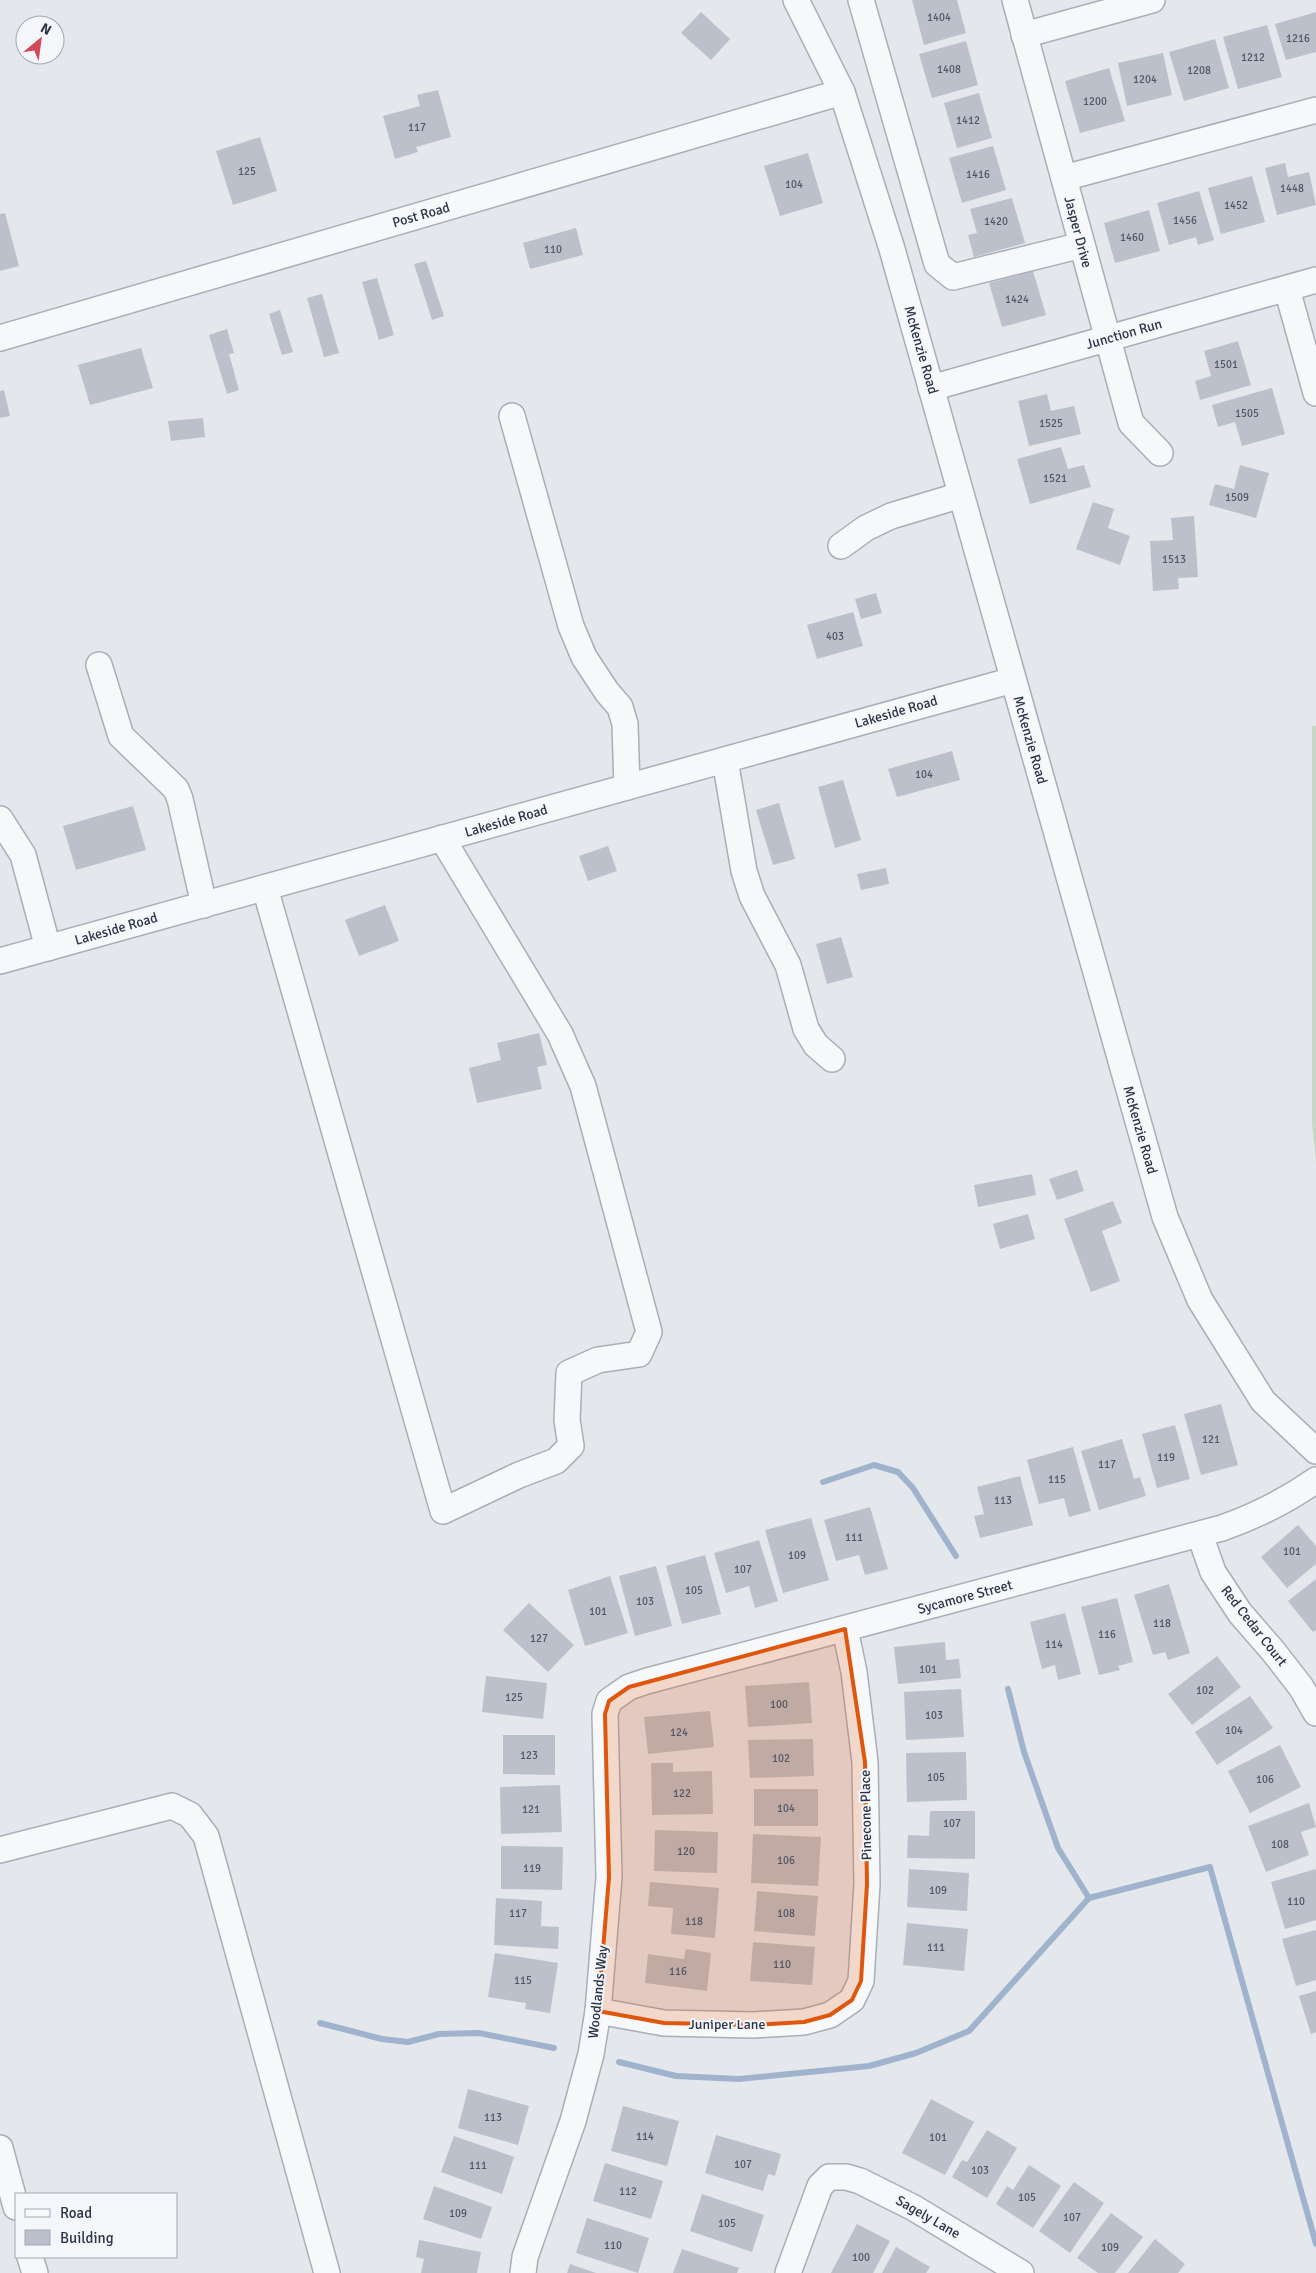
<svg xmlns="http://www.w3.org/2000/svg" width="1316" height="2273" viewBox="0 0 1316 2273" font-family="Signika,sans-serif">
<style>
.green{fill:#c9d6c5}
.lines{fill:none;stroke-linecap:round;stroke-linejoin:round}
.stream{stroke:#9fb4cc;stroke-width:6}
.building{fill:#bbc0ca}
.minor-casing{stroke:#a9aeb7;stroke-width:28}
.minor{stroke:#f7f8fa;stroke-width:25}
.marked{fill:#df570f;fill-opacity:0.2;stroke:#df570f;stroke-width:4;stroke-linejoin:round}
.labels{text-anchor:middle;dominant-baseline:central;stroke-width:4;stroke-linejoin:round;paint-order:stroke}
.number-label{font-size:11px;fill:#4f5766}
.street-label{font-size:14px;fill:#2b3445;stroke:#f4f6f9}
</style>
<rect width="100%" height="100%" fill="#e4e7ec"/>
<polygon class="green" points="1312,726 1316,726 1316,1162 1312,1123"/>
<g class="lines">
<g class="stream">
<polyline points="823,1482 874,1465 898,1472 913,1488 956,1556"/>
<polyline points="1008,1689 1024,1752 1058,1848 1089,1898"/>
<polyline points="320,2023 382,2039 408,2042 439,2034 479,2033 554,2048"/>
<polyline points="619,2062 676,2076 739,2079 869,2066 916,2053 969,2031 1089,1898 1210,1867 1316,2244"/>
</g>
</g>
<g class="building">
<polygon points="912,0 957,0 966,33 924,45"/>
<polygon points="701,12 730,39 711,60 681,33"/>
<polygon points="1316,12 1316,52 1286,60 1275,24"/>
<polygon points="1267,25 1282,77 1238,89 1223,37"/>
<polygon points="1215,39 1229,88 1184,101 1169,52"/>
<polygon points="966,41 978,85 932,98 919,54"/>
<polygon points="1163,53 1172,95 1127,106 1118,63"/>
<polygon points="1109,68 1125,121 1080,133 1065,81"/>
<polygon points="438,90 451,137 416,147 418,152 395,159 383,116 420,106 417,95"/>
<polygon points="979,93 992,138 957,148 944,103"/>
<polygon points="260,137 277,191 233,205 216,151"/>
<polygon points="993,146 1006,190 962,203 949,158"/>
<polygon points="808,153 823,203 780,216 764,166"/>
<polygon points="1285,163 1288,177 1309,172 1316,205 1277,215 1265,168"/>
<polygon points="1252,176 1265,222 1221,234 1208,188"/>
<polygon points="1199,191 1214,240 1198,245 1196,237 1169,245 1157,203"/>
<polygon points="1012,198 1025,243 974,257 968,235 977,233 970,209"/>
<polygon points="1149,210 1160,251 1115,263 1104,223"/>
<polygon points="5,213 19,266 0,271 0,214"/>
<polygon points="576,228 583,255 530,269 523,243"/>
<polygon points="426,261 444,316 432,320 414,264"/>
<polygon points="1033,271 1046,315 1002,327 989,283"/>
<polygon points="377,278 394,335 379,340 362,282"/>
<polygon points="322,294 339,353 324,357 307,298"/>
<polygon points="280,310 293,352 282,355 269,314"/>
<polygon points="227,329 234,353 229,354 239,390 227,394 209,335"/>
<polygon points="1238,341 1251,385 1200,400 1195,381 1211,376 1204,351"/>
<polygon points="141,348 153,388 90,405 78,365"/>
<polygon points="1272,388 1285,434 1242,446 1235,422 1218,427 1212,405"/>
<polygon points="4,390 10,416 0,418 0,391"/>
<polygon points="1047,394 1051,411 1074,406 1081,434 1029,446 1018,401"/>
<polygon points="203,418 205,437 171,441 168,421"/>
<polygon points="1061,447 1068,469 1084,465 1091,487 1030,504 1017,459"/>
<polygon points="1240,465 1269,473 1256,518 1209,505 1215,484 1234,489"/>
<polygon points="1093,502 1114,509 1108,528 1130,536 1120,565 1076,549"/>
<polygon points="1194,516 1198,577 1178,578 1179,589 1153,591 1150,541 1173,540 1171,518"/>
<polygon points="876,593 882,613 861,619 855,599"/>
<polygon points="853,612 863,646 817,659 807,625"/>
<polygon points="952,751 960,780 897,797 888,769"/>
<polygon points="843,780 861,840 835,848 818,787"/>
<polygon points="779,803 795,859 773,865 756,810"/>
<polygon points="133,806 146,850 76,870 63,826"/>
<polygon points="608,846 617,871 588,881 579,856"/>
<polygon points="886,868 889,884 861,890 857,874"/>
<polygon points="385,905 399,941 359,956 345,920"/>
<polygon points="841,937 853,977 827,984 816,944"/>
<polygon points="539,1033 547,1065 537,1067 542,1089 477,1103 469,1068 501,1060 497,1043"/>
<polygon points="1077,1170 1084,1191 1057,1200 1049,1179"/>
<polygon points="1032,1174 1036,1195 978,1207 974,1185"/>
<polygon points="1113,1201 1122,1223 1102,1231 1120,1281 1091,1292 1064,1219"/>
<polygon points="1028,1214 1035,1239 1000,1249 993,1224"/>
<polygon points="1221,1404 1238,1465 1201,1475 1184,1414"/>
<polygon points="1175,1425 1190,1479 1157,1488 1142,1434"/>
<polygon points="1122,1439 1134,1479 1140,1477 1146,1496 1099,1510 1081,1451"/>
<polygon points="1073,1447 1091,1511 1069,1517 1064,1498 1039,1504 1027,1460"/>
<polygon points="1020,1476 1033,1525 980,1538 974,1516 984,1514 977,1487"/>
<polygon points="870,1507 888,1569 865,1575 859,1555 836,1561 824,1520"/>
<polygon points="811,1518 829,1580 783,1593 765,1530"/>
<polygon points="1298,1525 1316,1546 1316,1564 1287,1588 1261,1557"/>
<polygon points="759,1540 778,1601 755,1608 749,1586 726,1593 714,1553"/>
<polygon points="705,1555 721,1614 682,1624 666,1566"/>
<polygon points="656,1566 672,1626 635,1636 619,1576"/>
<polygon points="610,1576 628,1633 585,1646 568,1590"/>
<polygon points="1316,1579 1316,1630 1313,1632 1288,1601"/>
<polygon points="1169,1584 1190,1653 1168,1660 1165,1652 1153,1655 1134,1595"/>
<polygon points="1117,1598 1133,1662 1118,1666 1120,1670 1099,1675 1081,1607"/>
<polygon points="529,1603 574,1645 548,1672 503,1630"/>
<polygon points="1065,1613 1081,1674 1058,1680 1055,1665 1042,1669 1030,1622"/>
<polygon points="945,1642 946,1660 959,1659 961,1678 898,1684 894,1647"/>
<polygon points="1217,1656 1241,1687 1192,1725 1168,1694"/>
<polygon points="486,1676 547,1683 543,1719 482,1712"/>
<polygon points="809,1682 812,1723 748,1727 745,1686"/>
<polygon points="961,1689 964,1737 906,1740 904,1692"/>
<polygon points="1250,1696 1273,1728 1217,1765 1195,1732"/>
<polygon points="710,1711 714,1747 648,1754 644,1717"/>
<polygon points="503,1735 555,1735 555,1775 503,1774"/>
<polygon points="813,1739 814,1776 750,1778 748,1740"/>
<polygon points="1280,1745 1301,1787 1250,1813 1228,1771"/>
<polygon points="966,1752 967,1800 907,1802 906,1753"/>
<polygon points="651,1763 673,1763 673,1772 712,1771 713,1814 652,1815"/>
<polygon points="560,1785 562,1832 501,1834 500,1787"/>
<rect x="754" y="1789" width="64" height="37"/>
<polygon points="1309,1803 1316,1827 1301,1832 1309,1855 1266,1872 1248,1826"/>
<polygon points="930,1811 975,1811 975,1859 907,1858 908,1835 929,1836"/>
<polygon points="655,1830 718,1832 717,1873 654,1871"/>
<polygon points="753,1834 821,1837 818,1886 751,1883"/>
<polygon points="501,1846 563,1847 562,1890 501,1889"/>
<polygon points="909,1869 969,1873 967,1911 907,1907"/>
<polygon points="1316,1869 1316,1920 1285,1929 1271,1882"/>
<polygon points="650,1882 719,1888 715,1938 671,1934 673,1908 648,1906"/>
<polygon points="757,1891 818,1896 815,1936 754,1931"/>
<polygon points="496,1898 542,1901 541,1926 559,1927 558,1949 494,1945"/>
<polygon points="907,1923 968,1929 964,1971 903,1965"/>
<polygon points="1316,1930 1316,1980 1296,1986 1282,1939"/>
<polygon points="753,1942 815,1947 812,1985 750,1981"/>
<polygon points="686,1949 711,1953 707,1991 645,1983 648,1954 684,1959"/>
<polygon points="495,1953 558,1963 550,2013 525,2009 526,2003 488,1997"/>
<polygon points="1316,1991 1316,2032 1311,2034 1299,1996"/>
<polygon points="468,2089 529,2106 518,2145 458,2128"/>
<polygon points="931,2099 974,2122 945,2175 902,2153"/>
<polygon points="623,2106 679,2121 667,2166 611,2151"/>
<polygon points="987,2130 1017,2148 987,2198 952,2177 962,2160 967,2162"/>
<polygon points="716,2135 781,2154 775,2176 768,2174 763,2191 705,2173"/>
<polygon points="454,2136 514,2157 502,2194 441,2172"/>
<polygon points="605,2163 663,2181 651,2219 593,2201"/>
<polygon points="1029,2165 1061,2186 1033,2228 996,2204 1007,2186 1013,2190"/>
<polygon points="1074,2182 1104,2203 1070,2253 1039,2231"/>
<polygon points="434,2186 492,2207 481,2239 423,2219"/>
<polygon points="702,2194 764,2215 752,2252 690,2231"/>
<polygon points="1111,2213 1143,2237 1115,2273 1098,2273 1077,2258"/>
<polygon points="587,2218 649,2238 638,2273 576,2253"/>
<polygon points="857,2224 890,2241 873,2273 831,2273"/>
<polygon points="1155,2239 1185,2264 1178,2273 1128,2273"/>
<polygon points="419,2240 481,2252 477,2273 421,2273 424,2259 416,2257"/>
<polygon points="896,2247 930,2267 926,2273 882,2273"/>
<polygon points="682,2249 739,2268 737,2273 673,2273"/>
<polygon points="570,2264 596,2273 567,2273"/>
</g>
<g class="lines">
<g class="minor-casing">
<g id="minor">
<polyline points="796,0 842,92 892,249 1165,1217 1200,1300 1263,1401 1316,1451"/>
<polyline points="861,0 937,264 953,277 1082,245"/>
<polyline points="1015,0 1131,423 1160,453"/>
<polyline points="1024,35 1152,0"/>
<polyline points="1064,178 1316,110"/>
<polyline points="1287,289 1316,393"/>
<polyline points="0,338 842,92"/>
<polyline points="931,388 1316,280"/>
<polyline points="512,416 571,626 584,657 607,692 620,707 625,724 627,787"/>
<polyline points="841,546 866,528 891,516 961,495"/>
<polyline points="99,665 121,736 176,789 180,799 204,905"/>
<polyline points="725,760 744,871 752,896 788,965 806,1029 816,1045 832,1059"/>
<polyline points="0,819 23,855 48,948"/>
<polyline points="265,888 443,1511 519,1475 556,1461 571,1446 567,1420 569,1373 598,1360 639,1354 649,1332 583,1086 560,1034 442,838"/>
<polyline points="0,961 1013,680"/>
<polyline points="1200,1535 1213,1572 1240,1613 1273,1651 1301,1687 1316,1713"/>
<polyline points="0,1850 172,1806 190,1815 206,1836 327,2273"/>
<polyline points="598,2011 664,2023 753,2025 804,2022 830,2015 852,2000 861,1981 867,1884 865,1762 854,1672 845,1629"/>
<polyline points="0,2148 16,2207"/>
<polyline points="30,2257 35,2273"/>
<path d="M523 2273 525 2257 573 2121 591 2054 598 2011 609 1877 605 1714 609 1701 629 1687 647 1681 1222 1528C1256 1516 1286 1501 1316 1480"/>
<polyline points="788,2273 820,2186 829,2177 846,2177 860,2181 914,2208 1021,2273"/>
</g>
</g>
<use href="#minor" class="minor"/>
</g>
<path class="marked" d="M845 1629 865 1762 867 1884 861 1981 852 2000 830 2015 804 2022 753 2025 664 2023 598 2011 609 1877 605 1714 609 1701 629 1687Z"/>
<g class="labels">
<g class="number-label">
<text x="939" y="17">1404</text>
<text x="1298" y="38">1216</text>
<text x="1253" y="57">1212</text>
<text x="949" y="69">1408</text>
<text x="1199" y="70">1208</text>
<text x="1145" y="79">1204</text>
<text x="1095" y="101">1200</text>
<text x="968" y="120">1412</text>
<text x="417" y="127">117</text>
<text x="247" y="171">125</text>
<text x="978" y="174">1416</text>
<text x="794" y="184">104</text>
<text x="1292" y="188">1448</text>
<text x="1236" y="205">1452</text>
<text x="1185" y="220">1456</text>
<text x="996" y="221">1420</text>
<text x="1132" y="237">1460</text>
<text x="553" y="249">110</text>
<text x="1017" y="299">1424</text>
<text x="1226" y="364">1501</text>
<text x="1247" y="413">1505</text>
<text x="1051" y="423">1525</text>
<text x="1055" y="478">1521</text>
<text x="1237" y="497">1509</text>
<text x="1174" y="559">1513</text>
<text x="835" y="636">403</text>
<text x="924" y="774">104</text>
<text x="1211" y="1439">121</text>
<text x="1166" y="1457">119</text>
<text x="1107" y="1464">117</text>
<text x="1057" y="1479">115</text>
<text x="1003" y="1500">113</text>
<text x="854" y="1537">111</text>
<text x="1292" y="1551">101</text>
<text x="797" y="1555">109</text>
<text x="743" y="1569">107</text>
<text x="694" y="1590">105</text>
<text x="645" y="1601">103</text>
<text x="598" y="1611">101</text>
<text x="1162" y="1623">118</text>
<text x="1107" y="1634">116</text>
<text x="539" y="1638">127</text>
<text x="1054" y="1644">114</text>
<text x="928" y="1669">101</text>
<text x="1205" y="1690">102</text>
<text x="514" y="1697">125</text>
<text x="779" y="1704">100</text>
<text x="934" y="1715">103</text>
<text x="1234" y="1730">104</text>
<text x="679" y="1732">124</text>
<text x="529" y="1755">123</text>
<text x="781" y="1758">102</text>
<text x="936" y="1777">105</text>
<text x="1265" y="1779">106</text>
<text x="682" y="1793">122</text>
<text x="786" y="1808">104</text>
<text x="531" y="1809">121</text>
<text x="952" y="1823">107</text>
<text x="1280" y="1844">108</text>
<text x="686" y="1851">120</text>
<text x="786" y="1860">106</text>
<text x="532" y="1868">119</text>
<text x="938" y="1890">109</text>
<text x="1296" y="1901">110</text>
<text x="518" y="1913">117</text>
<text x="786" y="1913">108</text>
<text x="694" y="1921">118</text>
<text x="936" y="1947">111</text>
<text x="782" y="1964">110</text>
<text x="678" y="1971">116</text>
<text x="523" y="1980">115</text>
<text x="493" y="2117">113</text>
<text x="645" y="2136">114</text>
<text x="938" y="2137">101</text>
<text x="743" y="2164">107</text>
<text x="478" y="2165">111</text>
<text x="980" y="2170">103</text>
<text x="628" y="2191">112</text>
<text x="1027" y="2197">105</text>
<text x="458" y="2213">109</text>
<text x="1072" y="2217">107</text>
<text x="727" y="2223">105</text>
<text x="613" y="2245">110</text>
<text x="1110" y="2247">109</text>
<text x="861" y="2257">100</text>
</g>
<g class="street-label">
<text transform="translate(421 215) rotate(-16)">Post Road</text>
<text transform="translate(1078 232) rotate(75)">Jasper Drive</text>
<text transform="translate(1124 334) rotate(-16)">Junction Run</text>
<text transform="translate(921 350) rotate(74)">McKenzie Road</text>
<text transform="translate(896 712) rotate(-16)">Lakeside Road</text>
<text transform="translate(1030 740) rotate(74)">McKenzie Road</text>
<text transform="translate(506 821) rotate(-16)">Lakeside Road</text>
<text transform="translate(116 929) rotate(-16)">Lakeside Road</text>
<text transform="translate(1140 1130) rotate(74)">McKenzie Road</text>
<text transform="translate(965 1597) rotate(-15)">Sycamore Street</text>
<text transform="translate(1254 1626) rotate(52)">Red Cedar Court</text>
<text transform="translate(866 1815) rotate(-91)">Pinecone Place</text>
<text transform="translate(598 1992) rotate(-84)">Woodlands Way</text>
<text x="727" y="2024">Juniper Lane</text>
<text transform="translate(928 2217) rotate(30)">Sagely Lane</text>
</g>
</g>
<rect x="15" y="2193" width="162" height="65" fill="#f4f6f9" stroke="#a4a8b1"/>
<rect x="25" y="2209" width="25" height="8" fill="#f7f8fa" stroke="#a4a8b1"/>
<text x="60" y="2218" font-size="15" fill="#2b3445">Road</text>
<rect x="25" y="2230" width="25" height="15" fill="#bbc0ca" stroke="#a4a8b1"/>
<text x="60" y="2243" font-size="15" fill="#2b3445">Building</text>
<g transform="translate(40 40) rotate(29)"><circle r="24" fill="#f4f6f9" stroke="#a4a8b1"/>
<path d="M0-4L9 19L0 12L-9 19Z" fill="#d1495b"/>
<text y="-8" font-size="14" font-weight="bold" text-anchor="middle" fill="#2b3445">N</text>
</g>
</svg>
